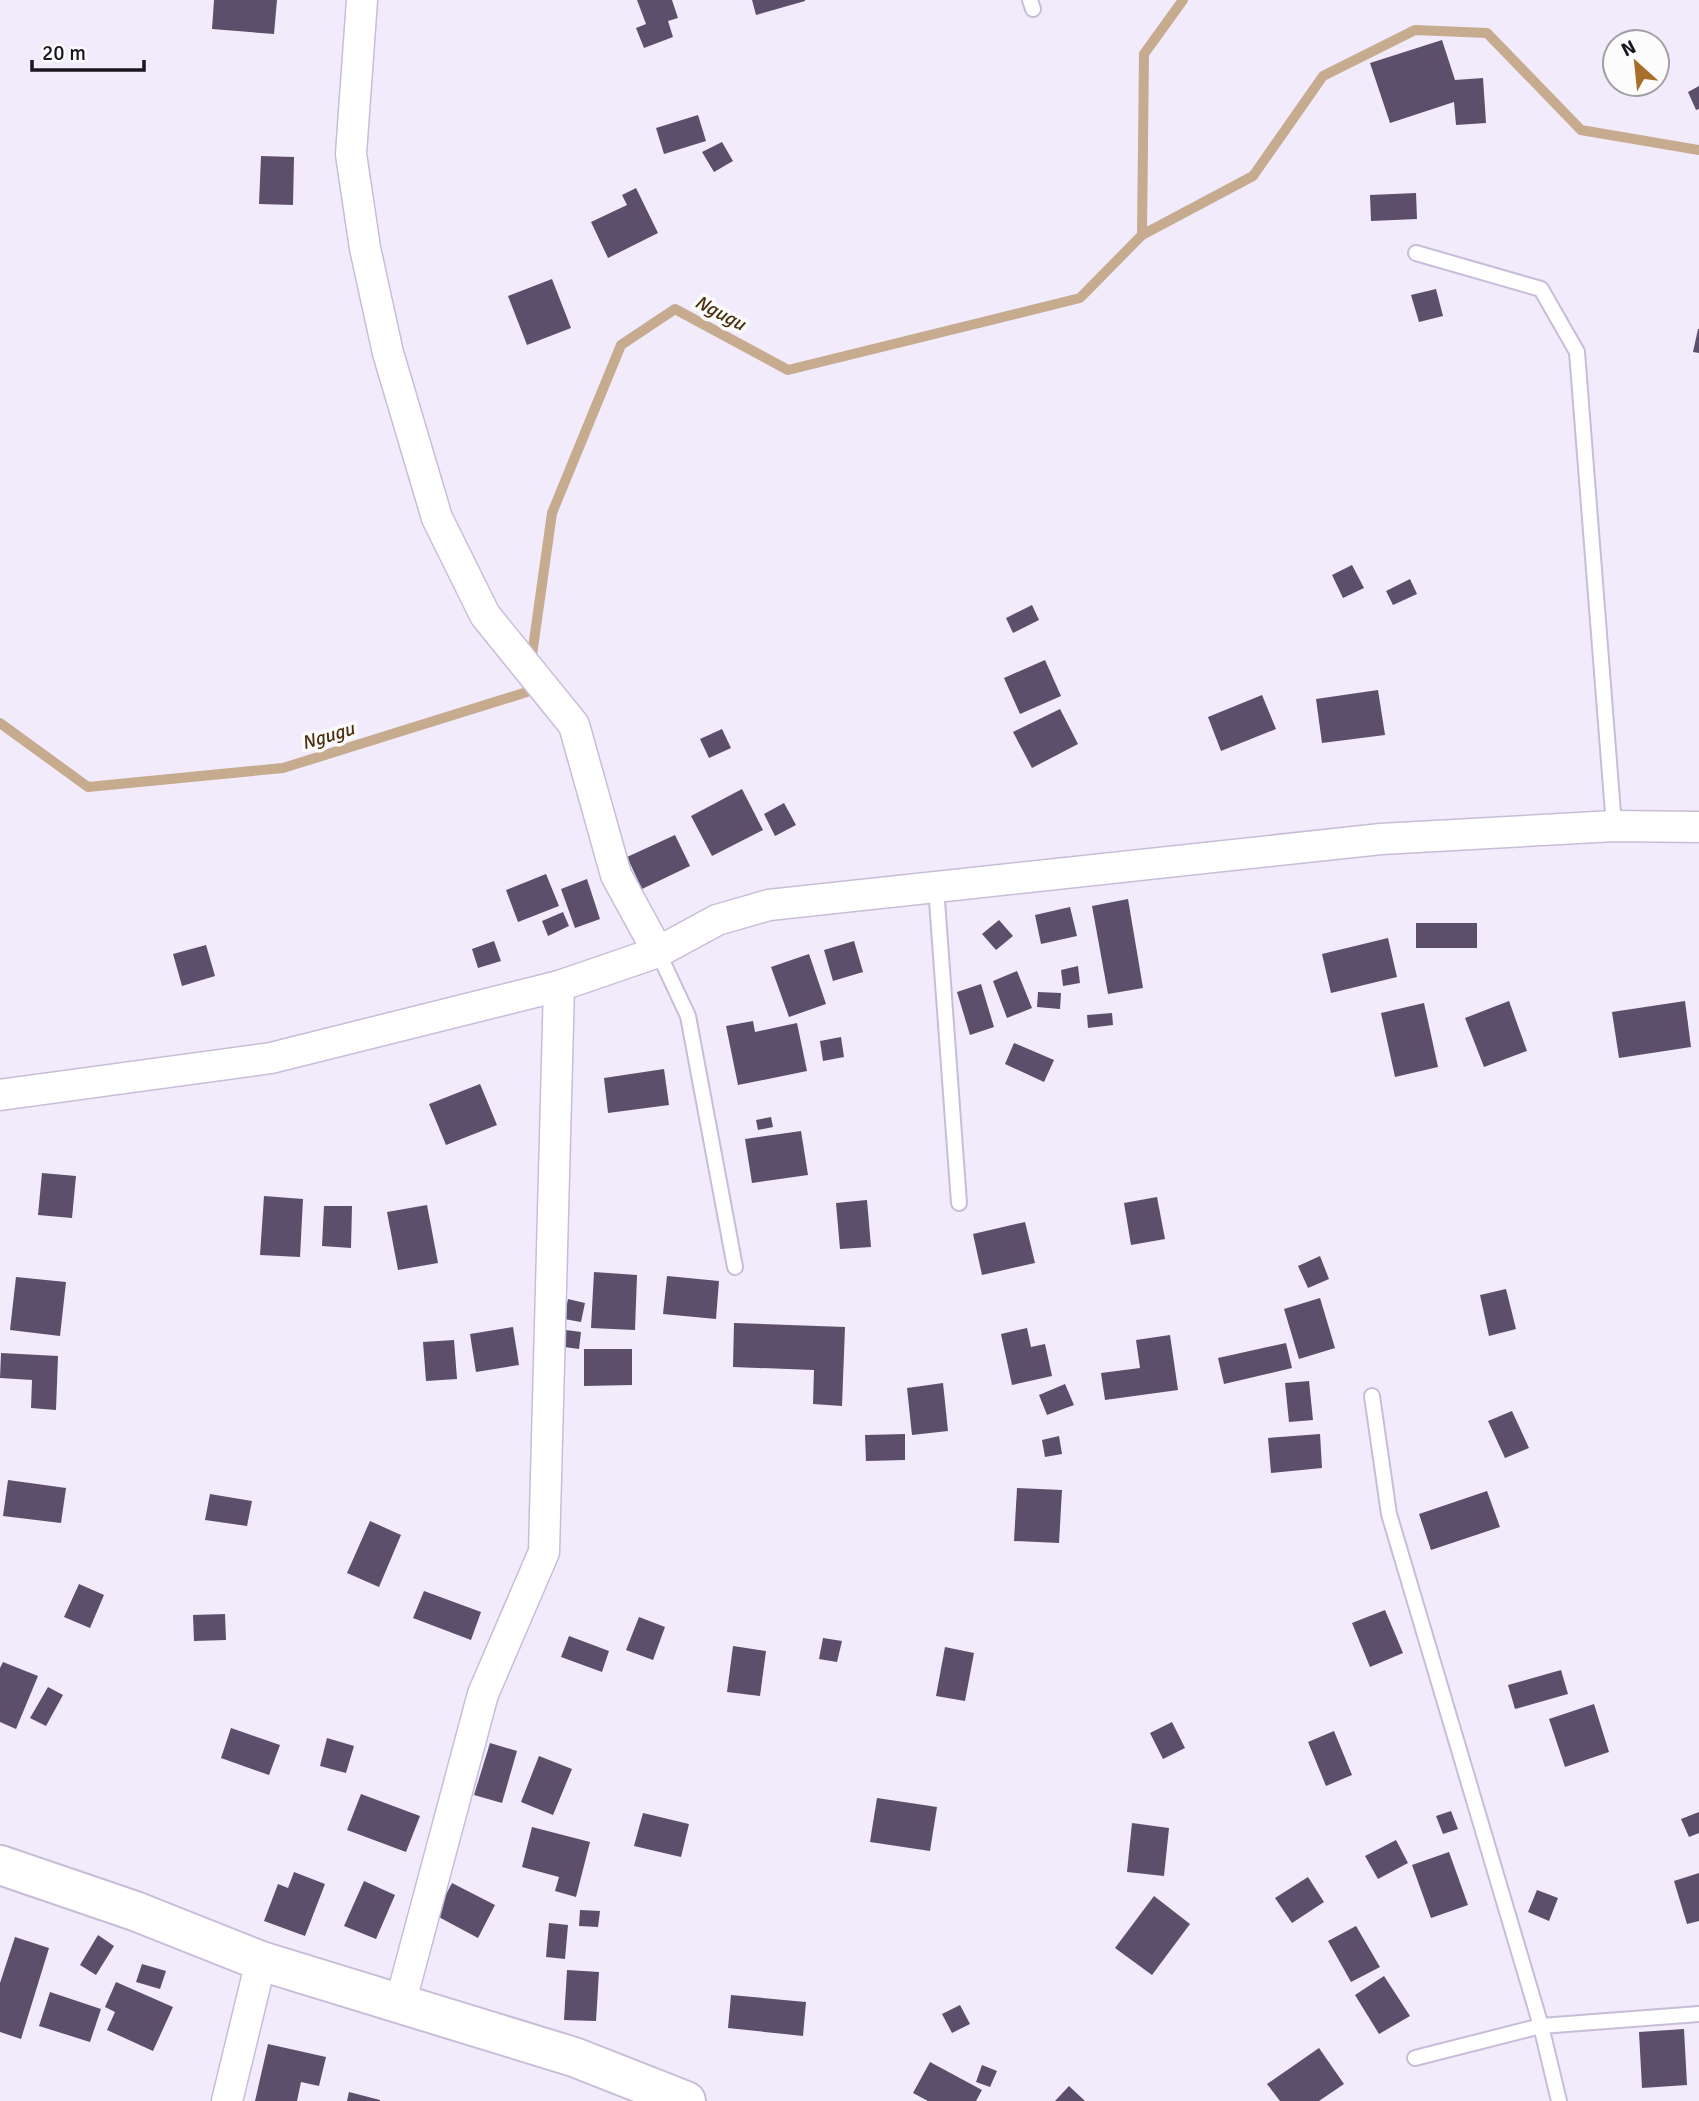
<svg xmlns="http://www.w3.org/2000/svg" width="1699" height="2101" viewBox="0 0 1699 2101" font-family="Signika,sans-serif">
<style>
.lines{fill:none;stroke-linecap:round;stroke-linejoin:round}
.stream{stroke:#c6ab8f;stroke-width:10}
.building{fill:#5c4f6c}
.lane-casing{stroke:#c8bdd8;stroke-width:18}
.street-casing{stroke:#c8bdd8;stroke-width:33}
.secondary-casing{stroke:#c8bdd8;stroke-width:42}
.lane{stroke:#fff;stroke-width:14}
.street{stroke:#fff;stroke-width:30}
.secondary{stroke:#fff;stroke-width:38}
.labels{text-anchor:middle;dominant-baseline:central;stroke-width:7;stroke-linejoin:round;paint-order:stroke}
.water-label{font-size:19px;font-style:italic;fill:#4a2d0a;stroke:#fcfcfc}
</style>
<rect width="100%" height="100%" fill="#f2ebfc"/>
<g class="lines">
<g class="stream">
<polyline points="1142,235 1144,54 1183,0"/>
<polyline points="531,662 552,513 621,345 675,309 788,370 1080,298 1142,235 1253,176 1323,76 1415,30 1487,33 1581,130 1699,150"/>
<polyline points="0,723 88,787 283,768 527,692 529,678"/>
</g>
</g>
<g class="building">
<polygon points="214,0 277,0 274,34 212,29"/>
<polygon points="637,0 672,0 678,18 668,21 673,37 644,48 636,28 646,24"/>
<polygon points="752,0 805,0 805,1 756,15"/>
<polygon points="1442,40 1455,80 1483,78 1486,123 1456,125 1454,102 1390,123 1370,63"/>
<polygon points="1699,86 1699,109 1696,110 1688,92"/>
<polygon points="698,115 706,141 664,154 656,128"/>
<polygon points="722,142 733,161 714,172 702,152"/>
<polygon points="261,156 294,157 293,205 259,204"/>
<polygon points="636,188 658,233 608,258 591,222 627,205 622,195"/>
<polygon points="1416,193 1417,219 1371,221 1370,195"/>
<polygon points="552,279 571,328 527,345 508,296"/>
<polygon points="1436,289 1443,316 1419,322 1411,295"/>
<polygon points="1698,329 1699,329 1699,353 1693,352"/>
<polygon points="1352,565 1364,588 1343,598 1332,575"/>
<polygon points="1410,579 1417,594 1393,605 1386,591"/>
<polygon points="1032,605 1039,620 1013,633 1006,618"/>
<polygon points="1045,660 1061,696 1020,714 1004,678"/>
<polygon points="1378,690 1385,735 1322,743 1316,699"/>
<polygon points="1262,695 1276,729 1221,751 1208,717"/>
<polygon points="1060,709 1078,744 1032,768 1013,732"/>
<polygon points="722,729 731,748 709,758 700,739"/>
<polygon points="742,789 763,830 712,856 691,816"/>
<polygon points="784,803 796,825 775,836 764,814"/>
<polygon points="675,835 690,866 642,889 627,857"/>
<polygon points="546,874 559,906 518,922 506,890"/>
<polygon points="587,879 600,919 575,928 561,889"/>
<polygon points="1128,899 1143,988 1108,994 1092,906"/>
<polygon points="1070,907 1077,936 1041,944 1035,915"/>
<polygon points="563,912 569,926 548,936 542,921"/>
<polygon points="999,920 1013,936 996,950 982,934"/>
<rect x="1416" y="923" width="61" height="25"/>
<polygon points="1388,938 1397,977 1331,993 1322,954"/>
<polygon points="494,941 501,961 478,968 472,949"/>
<polygon points="854,941 863,972 833,981 824,950"/>
<polygon points="206,945 215,976 182,986 173,954"/>
<polygon points="809,954 826,1004 789,1017 771,967"/>
<polygon points="1078,966 1080,983 1063,986 1061,970"/>
<polygon points="1017,971 1032,1008 1007,1018 993,981"/>
<polygon points="981,984 994,1027 970,1035 957,992"/>
<polygon points="1038,992 1061,993 1060,1009 1037,1007"/>
<polygon points="1509,1001 1527,1051 1484,1067 1465,1018"/>
<polygon points="1685,1001 1691,1047 1619,1058 1612,1012"/>
<polygon points="1424,1003 1438,1067 1395,1077 1381,1013"/>
<polygon points="1112,1013 1113,1025 1088,1028 1087,1015"/>
<polygon points="753,1021 755,1032 797,1023 807,1071 738,1085 726,1026"/>
<polygon points="841,1037 844,1057 823,1061 820,1041"/>
<polygon points="1014,1043 1054,1060 1044,1082 1005,1064"/>
<polygon points="664,1069 669,1105 608,1113 604,1078"/>
<polygon points="480,1084 497,1125 446,1145 429,1104"/>
<polygon points="771,1117 773,1127 758,1130 756,1120"/>
<polygon points="801,1131 808,1175 752,1183 745,1139"/>
<polygon points="42,1173 76,1176 72,1218 38,1215"/>
<polygon points="264,1196 303,1199 300,1257 260,1255"/>
<polygon points="1157,1197 1165,1239 1131,1245 1124,1203"/>
<polygon points="867,1200 871,1247 840,1249 836,1203"/>
<polygon points="427,1205 438,1263 398,1270 387,1212"/>
<polygon points="324,1206 352,1206 351,1248 322,1246"/>
<polygon points="1025,1222 1035,1263 982,1275 973,1234"/>
<polygon points="1320,1256 1329,1279 1308,1288 1298,1266"/>
<polygon points="594,1272 637,1275 635,1330 591,1328"/>
<polygon points="667,1276 719,1281 716,1319 663,1314"/>
<polygon points="16,1277 66,1282 60,1336 10,1330"/>
<polygon points="1506,1289 1516,1329 1489,1336 1480,1295"/>
<polygon points="1320,1298 1335,1348 1299,1359 1284,1309"/>
<polygon points="568,1299 585,1303 581,1322 564,1319"/>
<polygon points="734,1323 845,1327 842,1406 813,1404 814,1370 733,1367"/>
<polygon points="513,1327 519,1365 476,1372 470,1334"/>
<polygon points="1027,1328 1031,1347 1045,1344 1052,1376 1012,1385 1001,1334"/>
<polygon points="566,1330 581,1332 579,1349 564,1347"/>
<polygon points="1170,1335 1178,1390 1105,1400 1101,1373 1140,1368 1136,1340"/>
<polygon points="454,1340 457,1379 426,1381 423,1342"/>
<polygon points="1286,1343 1292,1368 1224,1384 1218,1358"/>
<polygon points="584,1349 632,1349 632,1385 584,1386"/>
<polygon points="1,1353 58,1356 56,1410 31,1408 32,1380 0,1378"/>
<polygon points="1309,1381 1313,1420 1289,1422 1285,1383"/>
<polygon points="943,1383 948,1431 912,1435 907,1388"/>
<polygon points="1065,1384 1074,1405 1047,1415 1039,1395"/>
<polygon points="1512,1411 1529,1448 1505,1458 1488,1421"/>
<polygon points="905,1434 905,1460 866,1461 865,1435"/>
<polygon points="1320,1434 1322,1468 1271,1473 1268,1438"/>
<polygon points="1059,1436 1062,1454 1045,1457 1042,1440"/>
<polygon points="8,1480 66,1488 61,1523 3,1516"/>
<polygon points="1017,1488 1062,1490 1059,1543 1014,1541"/>
<polygon points="1487,1491 1500,1527 1431,1550 1419,1514"/>
<polygon points="210,1494 252,1501 247,1526 205,1520"/>
<polygon points="370,1521 401,1535 379,1587 347,1573"/>
<polygon points="79,1584 104,1595 90,1628 64,1617"/>
<polygon points="424,1591 481,1612 471,1640 413,1618"/>
<polygon points="1385,1610 1403,1653 1370,1667 1352,1623"/>
<polygon points="225,1614 226,1640 194,1641 193,1615"/>
<polygon points="639,1617 665,1627 653,1660 626,1650"/>
<polygon points="569,1636 609,1651 602,1672 561,1657"/>
<polygon points="823,1638 842,1641 837,1662 819,1659"/>
<polygon points="733,1646 766,1651 760,1696 727,1692"/>
<polygon points="945,1647 974,1653 965,1701 936,1696"/>
<polygon points="3,1662 38,1676 16,1729 0,1722 0,1668"/>
<polygon points="1561,1670 1568,1694 1515,1709 1508,1685"/>
<polygon points="48,1687 63,1695 46,1726 30,1718"/>
<polygon points="1594,1704 1609,1752 1565,1767 1549,1719"/>
<polygon points="1172,1722 1185,1748 1163,1759 1150,1733"/>
<polygon points="231,1728 280,1745 269,1775 221,1758"/>
<polygon points="1334,1731 1352,1775 1326,1786 1308,1742"/>
<polygon points="327,1738 354,1746 346,1773 320,1766"/>
<polygon points="490,1743 517,1751 502,1803 474,1795"/>
<polygon points="539,1756 572,1769 553,1815 521,1802"/>
<polygon points="361,1794 420,1816 406,1852 347,1830"/>
<polygon points="877,1798 937,1807 930,1851 870,1842"/>
<polygon points="1451,1811 1458,1829 1443,1834 1436,1816"/>
<polygon points="1699,1812 1699,1833 1689,1837 1681,1819"/>
<polygon points="643,1813 689,1824 681,1857 634,1846"/>
<polygon points="1132,1823 1169,1828 1164,1876 1127,1872"/>
<polygon points="532,1827 590,1842 576,1897 555,1891 559,1877 522,1867"/>
<polygon points="1396,1840 1408,1863 1378,1879 1365,1856"/>
<polygon points="1449,1852 1468,1905 1431,1918 1412,1865"/>
<polygon points="294,1872 325,1884 305,1936 264,1921 278,1884 288,1888"/>
<polygon points="1699,1873 1699,1921 1687,1924 1674,1881"/>
<polygon points="1308,1877 1324,1902 1292,1923 1275,1898"/>
<polygon points="364,1881 395,1895 376,1939 344,1926"/>
<polygon points="452,1883 495,1905 478,1938 435,1915"/>
<polygon points="1537,1890 1558,1898 1549,1921 1528,1912"/>
<polygon points="1154,1896 1190,1924 1152,1975 1115,1948"/>
<polygon points="580,1910 600,1911 598,1927 579,1926"/>
<polygon points="549,1923 568,1925 565,1959 546,1957"/>
<polygon points="1356,1926 1380,1967 1351,1982 1328,1941"/>
<polygon points="98,1935 114,1946 96,1975 80,1965"/>
<polygon points="15,1937 49,1948 21,2039 0,2032 0,1983"/>
<polygon points="142,1964 166,1971 160,1989 136,1982"/>
<polygon points="567,1970 599,1972 596,2021 564,2020"/>
<polygon points="1384,1976 1410,2016 1379,2034 1355,1995"/>
<polygon points="116,1982 173,2007 153,2051 107,2030 115,2012 105,2007"/>
<polygon points="50,1992 101,2009 90,2042 39,2026"/>
<polygon points="731,1995 806,2002 803,2036 728,2028"/>
<polygon points="960,2005 970,2024 952,2033 942,2014"/>
<polygon points="1684,2029 1687,2085 1642,2088 1639,2032"/>
<polygon points="268,2044 326,2057 319,2086 301,2082 297,2101 255,2101"/>
<polygon points="1319,2048 1344,2084 1319,2101 1280,2101 1267,2084"/>
<polygon points="930,2062 982,2090 976,2101 928,2101 913,2093"/>
<polygon points="982,2065 997,2071 990,2087 976,2082"/>
<polygon points="1069,2086 1085,2101 1055,2101"/>
<polygon points="349,2092 380,2100 380,2101 347,2101"/>
</g>
<g class="lines">
<g class="lane-casing">
<g id="lane">
<polyline points="1030,0 1033,9"/>
<polyline points="1416,253 1541,289 1577,352 1614,826"/>
<polyline points="936,887 959,1203"/>
<polyline points="658,952 688,1016 735,1267"/>
<polyline points="1372,1396 1389,1514 1541,2026 1559,2101"/>
<polyline points="1415,2058 1541,2026 1699,2014"/>
</g>
</g>
<g class="street-casing">
<g id="street">
<polyline points="362,0 351,154 365,248 388,353 437,518 485,615 574,725 616,875 658,952"/>
<polyline points="0,1095 271,1058 559,986 658,952 717,920 769,905 1381,839 1614,826 1699,827"/>
<polyline points="400,2004 483,1694 544,1552 559,986"/>
<polyline points="227,2101 261,1961"/>
</g>
</g>
<g class="secondary-casing">
<polyline id="secondary" points="0,1865 135,1911 261,1961 574,2057 686,2101"/>
</g>
<use href="#lane" class="lane"/>
<use href="#street" class="street"/>
<use href="#secondary" class="secondary"/>
</g>
<g class="labels">
<g class="water-label">
<text transform="translate(720 313) rotate(28)">Ngugu</text>
<text transform="translate(328 736) rotate(-17)">Ngugu</text>
</g>
</g>
<g transform="translate(1636 63) rotate(333)"><circle r="33" fill="#fcfcfc" stroke="#a2a0a4" stroke-width="2"/>
<path d="M0-5L12 26L0 18L-12 26Z" fill="#a76e2c"/>
<text y="-10" font-size="19" font-weight="bold" text-anchor="middle" fill="#1a1620">N</text>
</g>
<path d="M32 60v10h112v-10" fill="none" stroke="#1a1620" stroke-width="3.5"/>
<text x="42" y="60" font-size="21" fill="#1a1620" stroke="#fcfcfc" stroke-width="5" paint-order="stroke">20 m</text>
</svg>
